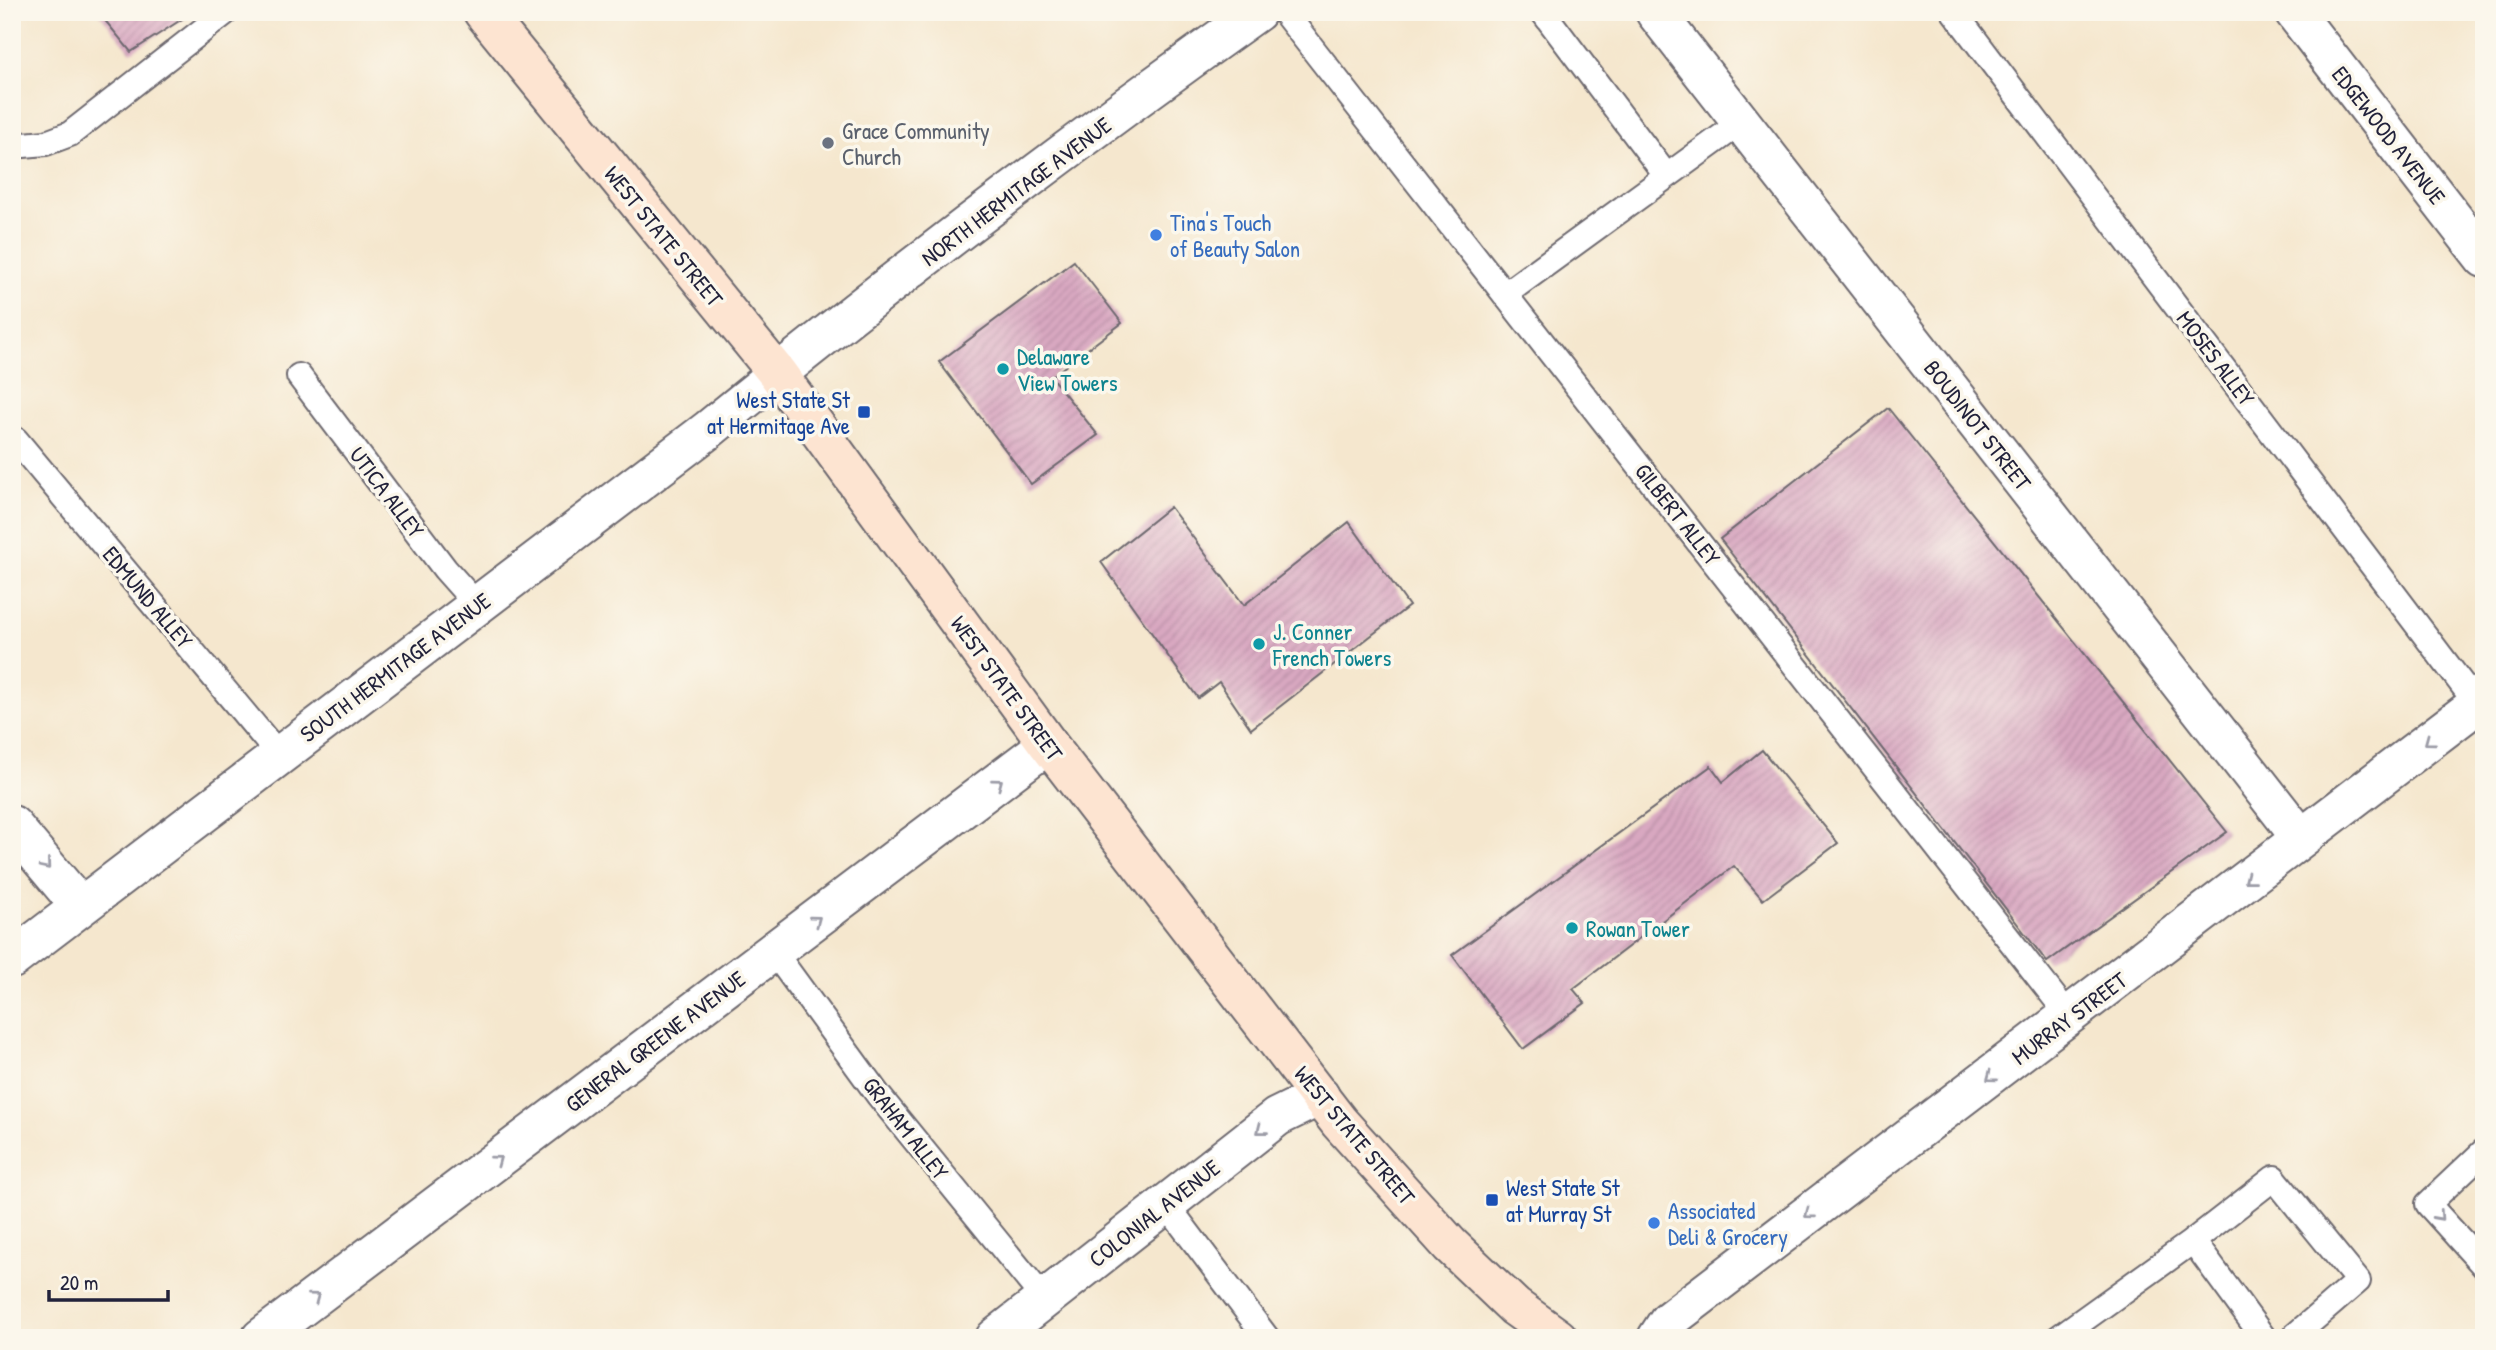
<svg xmlns="http://www.w3.org/2000/svg" width="2496" height="1350" viewBox="0 0 2496 1350" font-family="'Patrick Hand',sans-serif">
<style>
.building{fill:url(#building-hatch)}
.lines{fill:none;stroke-linecap:round;stroke-linejoin:round}
.lane-casing{stroke:#6c676e;stroke-width:28}
.street-casing{stroke:#6c676e;stroke-width:42}
.secondary-casing{stroke:#6c676e;stroke-width:42}
.lane{stroke:#fff;stroke-width:24}
.street{stroke:#fff;stroke-width:38}
.secondary{stroke:#fde4d1;stroke-width:38}
.oneway{stroke:#9c9ca7}
.worship-dot{fill:#6b7280;stroke:#fbf7ec;stroke-width:2.5}
.shop-dot{fill:#3f7fe0;stroke:#fbf7ec;stroke-width:2.5}
.culture-dot{fill:#0f9aa8;stroke:#fbf7ec;stroke-width:2.5}
.transit-dot{fill:#1a4fb4;stroke:#fbf7ec;stroke-width:2.5}
.labels{text-anchor:middle;dominant-baseline:central;stroke-width:7;stroke-linejoin:round;paint-order:stroke}
.worship-label{font-size:23px;fill:#5b616d;stroke:#fbf7ec;text-anchor:start}
.street-label{font-size:23px;fill:#22223b;stroke:#fbf7ec}
.shop-label{font-size:23px;fill:#366cbe;stroke:#fbf7ec;text-anchor:start}
.culture-label{font-size:23px;fill:#0d838f;stroke:#fbf7ec;text-anchor:start}
.transit-label{font-size:23px;fill:#164399;stroke:#fbf7ec;text-anchor:end}
</style>
<defs>
<pattern id="building-hatch" width="6" height="6" patternUnits="userSpaceOnUse" patternTransform="scale(1.75)"><rect width="6" height="6" fill="#d9a8c1"/><path d="M-1 1l2-2M0 6l6-6M5 7l2-2" fill="none" stroke="#ba90a7"/></pattern>
</defs>
<rect width="100%" height="100%" fill="#fbf7ec"/>
<filter id="ink" filterUnits="userSpaceOnUse"><feTurbulence type="fractalNoise" baseFrequency=".0143" numOctaves="2"/><feDisplacementMap in="SourceGraphic" scale="14" xChannelSelector="R" yChannelSelector="G"/><feConvolveMatrix kernelMatrix="1 2 1 2 8 2 1 2 1" color-interpolation-filters="sRGB"/></filter>
<filter id="wash" filterUnits="userSpaceOnUse"><feTurbulence type="fractalNoise" baseFrequency=".00686" numOctaves="4" result="noise"/><feDisplacementMap in="SourceGraphic" scale="28" xChannelSelector="R" yChannelSelector="G"/><feGaussianBlur stdDeviation="1.57" result="paint"/><feColorMatrix in="noise" values="0 0 0 0 0 0 0 0 0 0 0 0 0 0 0 0 0 1.4 0 .05"/><feComposite in="paint" operator="in"/></filter>
<g filter="url(#wash)">
<rect width="100%" height="100%" fill="#f5e7ce"/>
<g id="blocks">
<g class="building">
<polygon points="98,12 193,12 131,52"/>
<polygon points="1074,261 1122,323 1051,377 1098,435 1031,484 939,362"/>
<polygon points="1888,408 2227,832 2047,962 1720,539"/>
<polygon points="1170,507 1244,605 1349,522 1409,606 1251,729 1219,682 1198,698 1101,562"/>
<polygon points="1762,750 1838,843 1763,900 1734,866 1573,989 1585,1003 1523,1049 1452,955 1711,766 1723,782"/>
</g>
</g>
</g>
<g filter="url(#ink)">
<use href="#blocks" fill-opacity="0" stroke="#6c676e" stroke-width="2"/>
<g class="lines">
<g class="lane-casing">
<g id="lane">
<polyline points="1284,12 2070,1017"/>
<polyline points="1543,12 1665,174"/>
<polyline points="1954,12 2477,704"/>
<polyline points="12,146 46,143 70,134 226,12"/>
<polyline points="1505,294 1740,123"/>
<polyline points="299,376 445,569 477,605"/>
<polyline points="16,440 279,755"/>
<polyline points="774,952 879,1096 1044,1299"/>
<polyline points="2484,1151 2428,1204 2484,1266"/>
<polyline points="1166,1204 1267,1338"/>
<polyline points="2193,1241 2274,1178 2358,1281 2292,1338"/>
<polyline points="2058,1338 2193,1241 2264,1338"/>
</g>
</g>
<g class="street-casing">
<g id="street">
<polyline points="1655,12 2301,838"/>
<polyline points="2294,12 2484,258"/>
<polyline points="12,825 80,906"/>
<path d="M12 959 708 430C886 284 1070 145 1257 12"/>
<polyline points="261,1338 1048,744"/>
<polyline points="995,1338 1277,1117 1320,1096"/>
<polyline points="1657,1338 1668,1321 2484,699"/>
</g>
</g>
<g class="secondary-casing">
<polyline id="secondary" points="483,12 777,373 1048,744 1339,1122 1450,1245 1515,1307 1558,1338"/>
</g>
<use href="#lane" class="lane"/>
<use href="#street" class="street"/>
<use href="#secondary" class="secondary"/>
</g>
<defs><path id="oneway-chevron" d="M-2-3.5L2.5 0L-2 3.5" fill="none" stroke-width="1.6" stroke-linecap="round" stroke-linejoin="round" transform="scale(1.75)"/></defs>
<g class="oneway">
<use href="#oneway-chevron" transform="translate(2429 741) rotate(143)"/>
<use href="#oneway-chevron" transform="translate(998 783) rotate(-37)"/>
<use href="#oneway-chevron" transform="translate(46 865) rotate(50)"/>
<use href="#oneway-chevron" transform="translate(2249 879) rotate(142)"/>
<use href="#oneway-chevron" transform="translate(816 920) rotate(-37)"/>
<use href="#oneway-chevron" transform="translate(1991 1077) rotate(143)"/>
<use href="#oneway-chevron" transform="translate(1261 1130) rotate(142)"/>
<use href="#oneway-chevron" transform="translate(497 1160) rotate(-37)"/>
<use href="#oneway-chevron" transform="translate(1809 1214) rotate(143)"/>
<use href="#oneway-chevron" transform="translate(2439 1216) rotate(48)"/>
<use href="#oneway-chevron" transform="translate(315 1297) rotate(-37)"/>
</g>
</g>
<circle class="worship-dot" cx="828" cy="143" r="7"/>
<g class="shop-dot">
<circle cx="1156" cy="235" r="7"/>
<circle cx="1654" cy="1223" r="7"/>
</g>
<g class="culture-dot">
<circle cx="1003" cy="369" r="7"/>
<circle cx="1259" cy="644" r="7"/>
<circle cx="1572" cy="928" r="7"/>
</g>
<g class="transit-dot">
<rect x="857" y="405" width="14" height="14" rx="3.5"/>
<rect x="1485" y="1193" width="14" height="14" rx="3.5"/>
</g>
<g class="labels">
<g class="worship-label">
<text x="842" y="130">Grace Community<tspan x="842" dy="26">Church</tspan></text>
</g>
<g class="street-label">
<text transform="translate(2389 135) rotate(52)">EDGEWOOD AVENUE</text>
<text transform="translate(1016 191) rotate(-37)">NORTH HERMITAGE AVENUE</text>
<text transform="translate(664 236) rotate(51)">WEST STATE STREET</text>
<text transform="translate(2216 358) rotate(53)">MOSES ALLEY</text>
<text transform="translate(1978 425) rotate(52)">BOUDINOT STREET</text>
<text transform="translate(387 492) rotate(53)">UTICA ALLEY</text>
<text transform="translate(1678 514) rotate(52)">GILBERT ALLEY</text>
<text transform="translate(148 597) rotate(50)">EDMUND ALLEY</text>
<text transform="translate(395 667) rotate(-37)">SOUTH HERMITAGE AVENUE</text>
<text transform="translate(1007 688) rotate(54)">WEST STATE STREET</text>
<text transform="translate(2069 1018) rotate(-37)">MURRAY STREET</text>
<text transform="translate(655 1041) rotate(-37)">GENERAL GREENE AVENUE</text>
<text transform="translate(906 1128) rotate(52)">GRAHAM ALLEY</text>
<text transform="translate(1355 1135) rotate(50)">WEST STATE STREET</text>
<text transform="translate(1154 1213) rotate(-38)">COLONIAL AVENUE</text>
</g>
<g class="shop-label">
<text x="1170" y="222">Tina's Touch<tspan x="1170" dy="26">of Beauty Salon</tspan></text>
<text x="1668" y="1210">Associated<tspan x="1668" dy="26">Deli &amp; Grocery</tspan></text>
</g>
<g class="culture-label">
<text x="1017" y="356">Delaware<tspan x="1017" dy="26">View Towers</tspan></text>
<text x="1273" y="631">J. Conner<tspan x="1273" dy="26">French Towers</tspan></text>
<text x="1586" y="928">Rowan Tower</text>
</g>
<g class="transit-label">
<text x="850" y="399">West State St<tspan x="850" dy="26">at Hermitage Ave</tspan></text>
<text x="1506" y="1187" text-anchor="start">West State St<tspan x="1506" dy="26">at Murray St</tspan></text>
</g>
</g>
<rect width="2496" height="1350" fill="none" stroke="#fbf7ec" stroke-width="42"/>
<path d="M49 1290v10h119v-10" fill="none" stroke="#22223b" stroke-width="3.5"/>
<text x="60" y="1290" font-size="21" fill="#22223b" stroke="#fbf7ec" stroke-width="5" paint-order="stroke">20 m</text>
</svg>
